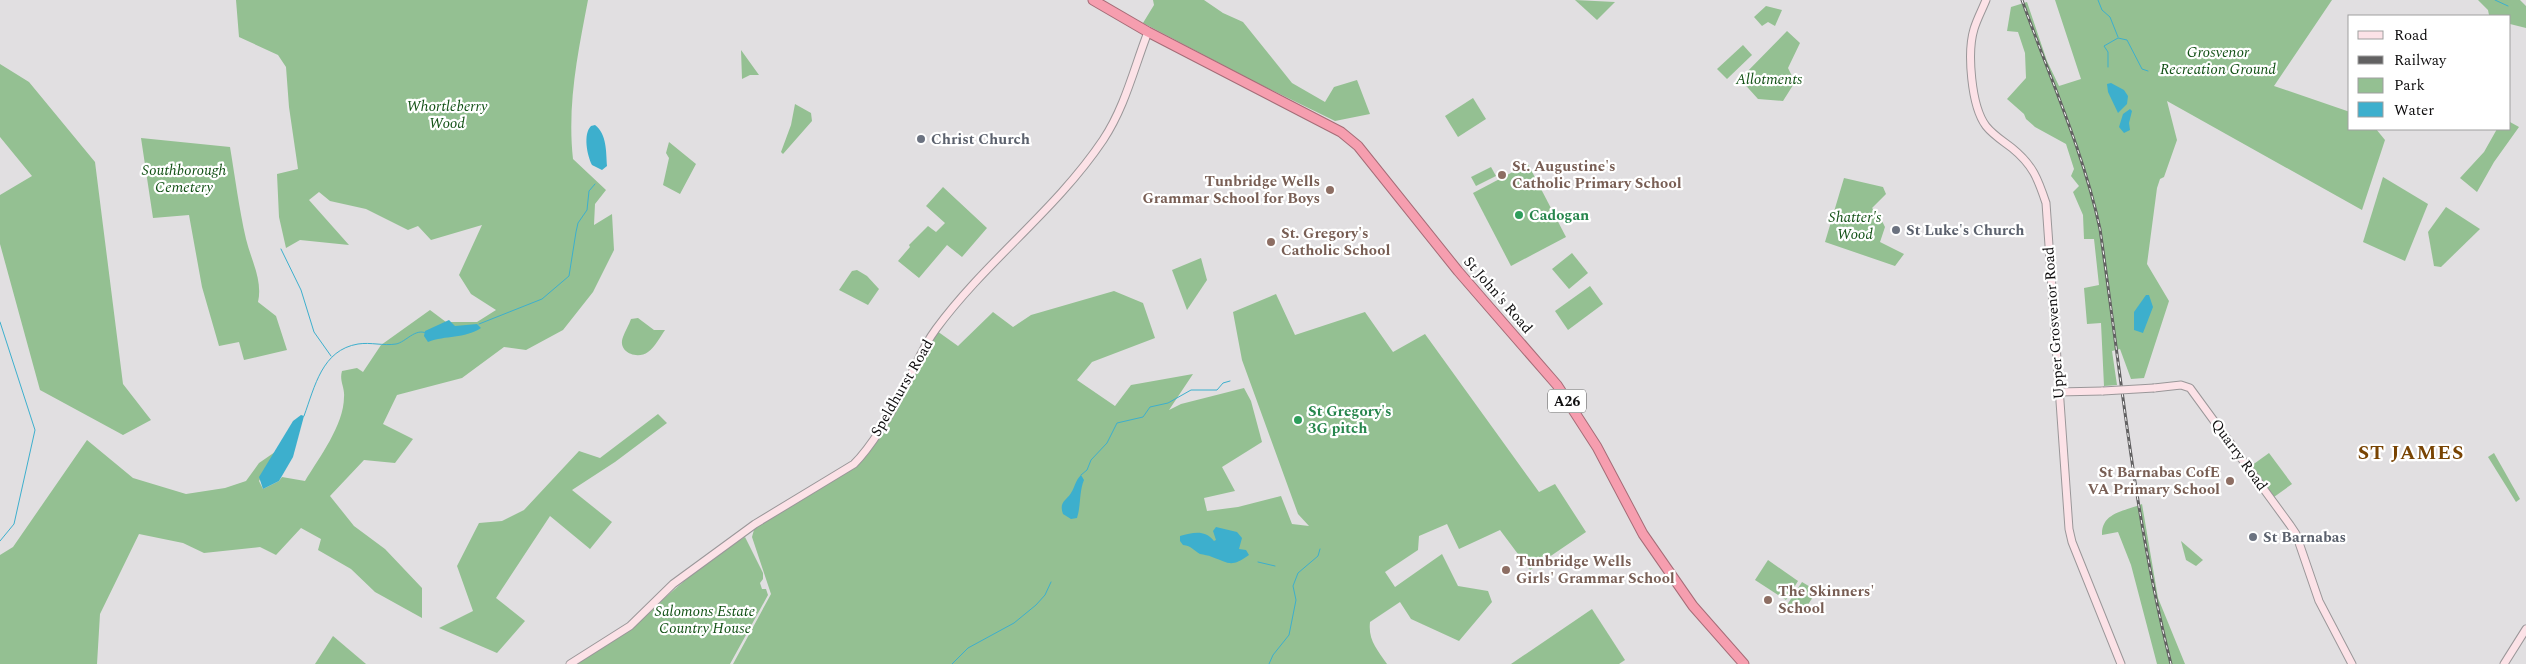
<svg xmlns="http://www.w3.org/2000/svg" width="2526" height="664" viewBox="0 0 2526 664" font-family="Spectral,serif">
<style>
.green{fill:#94c092}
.water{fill:#3dafcd}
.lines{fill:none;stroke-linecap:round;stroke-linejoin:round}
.stream{stroke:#3dafcd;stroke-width:1}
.secondary-casing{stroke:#9a9799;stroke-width:9}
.highway-casing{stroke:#a56c77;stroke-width:11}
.secondary{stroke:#fce2e7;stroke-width:7}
.highway{stroke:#f69eaf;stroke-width:9}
.rail-casing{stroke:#626162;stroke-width:3}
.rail{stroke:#fff;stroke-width:1;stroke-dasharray:4;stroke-linecap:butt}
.secondary-bridge-casing{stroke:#9a9799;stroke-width:9;stroke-linecap:butt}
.secondary-bridge{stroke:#fce2e7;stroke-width:7}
.worship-dot{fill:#6b7280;stroke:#fff;stroke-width:2}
.education-dot{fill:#8d6e63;stroke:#fff;stroke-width:2}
.leisure-dot{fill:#2e9e5b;stroke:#fff;stroke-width:2}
.labels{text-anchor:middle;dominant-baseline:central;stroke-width:4.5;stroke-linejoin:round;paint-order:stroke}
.shield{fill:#fff;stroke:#575657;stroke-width:1}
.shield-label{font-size:14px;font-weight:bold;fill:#0f0e0f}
.park-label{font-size:15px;font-style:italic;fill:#125115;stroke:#fff}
.worship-label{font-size:15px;font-weight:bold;fill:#5b616d;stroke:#fff;text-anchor:start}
.education-label{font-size:15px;font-weight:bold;fill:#785e54;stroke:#fff;text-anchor:start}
.leisure-label{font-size:15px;font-weight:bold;fill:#27864d;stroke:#fff;text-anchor:start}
.street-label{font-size:15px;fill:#0f0e0f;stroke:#fff}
.district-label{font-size:20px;font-weight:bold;letter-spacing:1px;fill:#794403;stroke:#fff}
</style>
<rect width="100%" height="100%" fill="#e1dfe1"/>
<g class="green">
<path d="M236 0H588C578 52 567 105 573 159L606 190 595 204 594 225 612 214 614 250 593 292 563 330 526 350 504 347 462 378 397 395 383 424 413 439 395 463 364 460 330 496 354 526 385 549 422 588V618L375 592 351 569 318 550 321 539 301 528 276 555 260 547 204 553 183 543 139 534 100 614 97 664H0V555L13 547 87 440 133 478 186 494 225 488 246 481 259 463 275 452 259 481 263 489 279 481 282 477 305 481C319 458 344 425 344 397 345 387 339 381 342 371L357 368 363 372 381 345 430 310 446 322H477L496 310 471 294 459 275 482 225 431 240 418 226 408 230 366 209 330 201 319 192 309 200 349 245 300 240 286 248 279 217 277 174 298 169 289 107 286 67 278 55 239 37Z"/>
<polygon points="1153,0 1204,0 1223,13 1243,22 1292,83 1325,102 1334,87 1357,80 1370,114 1335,121 1253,81 1143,23 1154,5"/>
<polygon points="1575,0 1615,2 1597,20"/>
<polygon points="2055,0 2332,0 2274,86 2350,112 2350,129 2376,129 2385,140 2362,210 2167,101 2177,140 2164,177 2160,179 2157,188 2147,264 2169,301 2144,378 2131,379 2120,349 2112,351 2117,385 2104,386 2101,323 2087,324 2084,288 2099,285 2094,239 2084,239 2083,215 2073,192 2079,186 2071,176 2074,169 2066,144 2035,127 2026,119 2024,114 2007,99 2026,78 2025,53 2018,32 2007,31 2011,7 2027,2 2047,61 2059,86 2081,79"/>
<polygon points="2478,0 2520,0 2526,6 2526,28 2510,24 2510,16 2489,15 2488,10"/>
<polygon points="1766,6 1782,10 1775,26 1768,22 1762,26 1754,17"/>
<polygon points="1787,31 1800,43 1788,68 1795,82 1783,101 1758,99 1740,79"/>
<polygon points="1743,45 1752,55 1727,79 1717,69"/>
<polygon points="741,50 759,75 750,75 742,79"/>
<polygon points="0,64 29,82 95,162 123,384 151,420 123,435 40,390 0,244 0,195 32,176 0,137"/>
<polygon points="1473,98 1486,119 1458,137 1445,116"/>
<polygon points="795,104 811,113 812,121 783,154 781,152 791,125"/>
<polygon points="2510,122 2519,127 2494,162 2477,192 2460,178 2484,152 2497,129 2510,129"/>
<path d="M141 138 230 147C235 177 239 208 246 239 251 260 263 280 258 302L276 316 287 350 244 360 239 342 219 346 202 287 189 215 153 218Z"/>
<polygon points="669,142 696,164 680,194 663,185 669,158 666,153"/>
<polygon points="1528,164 1566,237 1511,266 1473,193"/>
<polygon points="1491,167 1496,176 1476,186 1471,177"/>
<polygon points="2383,177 2428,204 2405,261 2363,242"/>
<polygon points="1844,178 1883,187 1886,194 1872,208 1879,215 1885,227 1880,242 1904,254 1895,266 1825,242"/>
<polygon points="943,187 987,228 962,257 947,245 919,278 898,261 910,247 909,245 928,226 936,232 945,223 926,206"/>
<polygon points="2446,207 2480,229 2441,267 2434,266 2428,232"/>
<polygon points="1572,253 1588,273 1569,289 1552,269"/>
<polygon points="1201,258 1207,280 1187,310 1172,270"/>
<polygon points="857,270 867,276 879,289 868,305 839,290 852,271"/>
<polygon points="1590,286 1603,304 1568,330 1555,311"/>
<path d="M1114 291 1143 303 1155 338 1092 362 1077 380 1115 406 1131 385 1193 374 1169 410 1181 404 1244 388 1251 401 1262 442 1222 467 1235 491 1204 498 1207 511 1238 507 1281 496 1292 524 1309 526 1298 514 1242 360 1233 312 1276 294 1295 335 1365 312 1393 352 1425 334 1539 492 1555 484 1586 532 1530 570 1500 530 1459 549 1447 524 1419 536 1418 550 1385 572 1395 587 1442 554 1458 586 1488 591 1492 602 1459 641 1411 619 1400 602 1370 622C1368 640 1377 649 1387 664H733L771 594 752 537 755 526 856 467C893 430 912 376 937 331L958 346 993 312 1013 327 1031 315Z"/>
<path d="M638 318 654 330H665C660 337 655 347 648 352 637 360 617 352 623 337 625 331 629 325 631 319Z"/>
<polygon points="658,414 667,423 615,462 572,490 612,522 590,549 550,516 496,598 525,621 497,653 439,628 473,611 457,566 479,523 502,521 524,510 579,451 600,458"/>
<polygon points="2269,453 2292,484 2274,497 2251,466"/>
<polygon points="2494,453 2520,499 2516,502 2488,457"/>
<path d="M2142 504 2158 598 2185 664H2157L2131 565 2118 532 2102 535C2101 512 2126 511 2142 504Z"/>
<path d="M745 537 763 573V579L760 583 762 589H766L768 595 730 664H573C591 653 612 643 628 629 668 597 700 563 745 537Z"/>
<polygon points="2181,541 2203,560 2196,566 2186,560"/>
<polygon points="1768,560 1798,581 1786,600 1755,580"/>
<polygon points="1802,582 1817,591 1801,615 1787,605"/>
<polygon points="1592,609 1625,660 1619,664 1511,664"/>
<polygon points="333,636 366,664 315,664"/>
</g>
<g class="water">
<polygon points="2111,83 2124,90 2128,96 2127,104 2118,113 2108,92 2107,84"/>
<polygon points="2130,109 2132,111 2129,123 2130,130 2124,133 2119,127 2123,114"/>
<path d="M595 125C607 134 606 152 607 166L602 170 592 165C587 155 583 134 591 126Z"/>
<polygon points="2146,295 2149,295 2153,307 2143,333 2134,330 2134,312"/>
<path d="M449 320 455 326 477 324 481 328C464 339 446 335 428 342L424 336 425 331Z"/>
<polygon points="301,415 304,416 293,457 279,481 263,489 259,477 293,421"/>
<path d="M1081 475 1084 480C1079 492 1081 506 1077 518L1071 519 1063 514C1059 502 1065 502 1071 493 1075 487 1075 481 1081 475Z"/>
<path d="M1216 527 1237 532 1242 538 1239 549 1246 550 1249 555C1231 568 1229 563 1212 557 1208 555 1204 555 1200 554 1193 550 1192 546 1183 545L1180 541V536C1193 533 1204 529 1214 541L1216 540 1213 531Z"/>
</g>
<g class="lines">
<g class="stream">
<polyline points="2098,0 2102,10 2110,17 2118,37"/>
<polyline points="2495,0 2508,6"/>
<polyline points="2108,67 2108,52 2104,46 2118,38 2127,40 2142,69 2148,71"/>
<polyline points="281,249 301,290 314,332 331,356"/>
<polyline points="0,322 35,430 14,524 0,541"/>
<polyline points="479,324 542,299 569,276 576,232 578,223 587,210 589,191 595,184"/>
<path d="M304 416C315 386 322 350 358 344 371 342 383 346 396 344 406 342 415 328 426 333"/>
<polyline points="1081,475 1087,470 1091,460 1107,443 1117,423 1143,417 1150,407 1168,403 1191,390 1217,390 1223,383 1230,381"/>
<polyline points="1258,562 1275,566"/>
<polyline points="952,664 968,648 1014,623 1036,605 1045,595 1051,582"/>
<polyline points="1269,664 1273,655 1289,635 1296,600 1293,586 1298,573 1318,556 1320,549"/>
</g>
<g class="secondary-casing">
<g id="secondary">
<path d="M1986 0C1982 10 1977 19 1974 29 1967 52 1971 106 1986 126 1993 135 2003 141 2012 148 2033 165 2038 179 2046 203L2069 529 2072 542 2121 664"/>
<polyline points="2154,388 2181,385 2190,388 2290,525 2296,534 2319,601 2352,664"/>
<polyline points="2058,392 2103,391"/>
<path d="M570 664 630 626 673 584 755 524 854 464C871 447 891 414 902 392 914 371 921 349 936 329 986 261 1056 210 1103 140 1125 107 1134 68 1148 32"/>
<polyline points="2504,664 2526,629"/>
</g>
</g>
<g class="highway-casing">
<polyline id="highway" points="1093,0 1148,32 1341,132 1358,146 1458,271 1557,385 1597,447 1643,534 1693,606 1744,664"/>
</g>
<use href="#secondary" class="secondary"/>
<use href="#highway" class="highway"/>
<g class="rail-casing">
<path id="rail" d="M2022 0C2049 76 2083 150 2100 229 2121 374 2135 522 2171 664"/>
</g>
<use href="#rail" class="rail"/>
<g class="secondary-bridge-casing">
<polyline id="secondary-bridge" points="2103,391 2154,388"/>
</g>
<use href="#secondary-bridge" class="secondary-bridge"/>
</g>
<g class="worship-dot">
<circle cx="921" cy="139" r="5"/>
<circle cx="1896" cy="230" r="5"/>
<circle cx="2253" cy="537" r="5"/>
</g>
<g class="education-dot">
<circle cx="1502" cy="175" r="5"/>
<circle cx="1330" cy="190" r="5"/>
<circle cx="1271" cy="242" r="5"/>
<circle cx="2230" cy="481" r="5"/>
<circle cx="1506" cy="570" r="5"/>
<circle cx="1768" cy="600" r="5"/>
</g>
<g class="leisure-dot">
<circle cx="1519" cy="215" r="5"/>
<circle cx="1298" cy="420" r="5"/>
</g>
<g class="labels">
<rect class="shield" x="1548" y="389.5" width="38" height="23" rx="4"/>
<g class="shield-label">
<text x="1567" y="401">A26</text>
</g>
<g class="park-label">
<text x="2218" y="52">Grosvenor<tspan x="2218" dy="17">Recreation Ground</tspan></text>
<text x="1769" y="79">Allotments</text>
<text x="447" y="106">Whortleberry<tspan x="447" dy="17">Wood</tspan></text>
<text x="184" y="170">Southborough<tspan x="184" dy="17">Cemetery</tspan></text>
<text x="1855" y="217">Shatter's<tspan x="1855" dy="17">Wood</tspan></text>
<text x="705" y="611">Salomons Estate<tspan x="705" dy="17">Country House</tspan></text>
</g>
<g class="worship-label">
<text x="931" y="139">Christ Church</text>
<text x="1906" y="230">St Luke's Church</text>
<text x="2263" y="537">St Barnabas</text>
</g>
<g class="education-label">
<text x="1512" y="166">St. Augustine's<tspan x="1512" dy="17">Catholic Primary School</tspan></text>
<text x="1320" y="181" text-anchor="end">Tunbridge Wells<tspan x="1320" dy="17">Grammar School for Boys</tspan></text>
<text x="1281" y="233">St. Gregory's<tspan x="1281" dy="17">Catholic School</tspan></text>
<text x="2220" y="472" text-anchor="end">St Barnabas CofE<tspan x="2220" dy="17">VA Primary School</tspan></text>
<text x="1516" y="561">Tunbridge Wells<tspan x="1516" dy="17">Girls' Grammar School</tspan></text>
<text x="1778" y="591">The Skinners'<tspan x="1778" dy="17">School</tspan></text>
</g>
<g class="leisure-label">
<text x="1529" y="215">Cadogan</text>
<text x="1308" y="411">St Gregory's<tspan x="1308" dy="17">3G pitch</tspan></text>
</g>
<g class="street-label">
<text transform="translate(1498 295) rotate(49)">St John's Road</text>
<text transform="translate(2054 323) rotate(-94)">Upper Grosvenor Road</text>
<text transform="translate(902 388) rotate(-60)">Speldhurst Road</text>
<text transform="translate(2239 455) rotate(54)">Quarry Road</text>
</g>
<g class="district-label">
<text x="2411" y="453">ST JAMES</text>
</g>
</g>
<rect x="2348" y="15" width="162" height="115" fill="#ffffff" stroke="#9f9f9f"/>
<rect x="2358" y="31" width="25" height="8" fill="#fce2e7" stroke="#9f9f9f"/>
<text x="2394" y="40" font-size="15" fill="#0f0e0f">Road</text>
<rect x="2358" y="56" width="25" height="8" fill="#626162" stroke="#9f9f9f"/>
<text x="2394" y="65" font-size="15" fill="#0f0e0f">Railway</text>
<rect x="2358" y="78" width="25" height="15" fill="#94c092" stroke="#9f9f9f"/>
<text x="2394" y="90" font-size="15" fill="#0f0e0f">Park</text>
<rect x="2358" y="102" width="25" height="15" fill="#3dafcd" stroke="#9f9f9f"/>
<text x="2394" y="115" font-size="15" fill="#0f0e0f">Water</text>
</svg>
